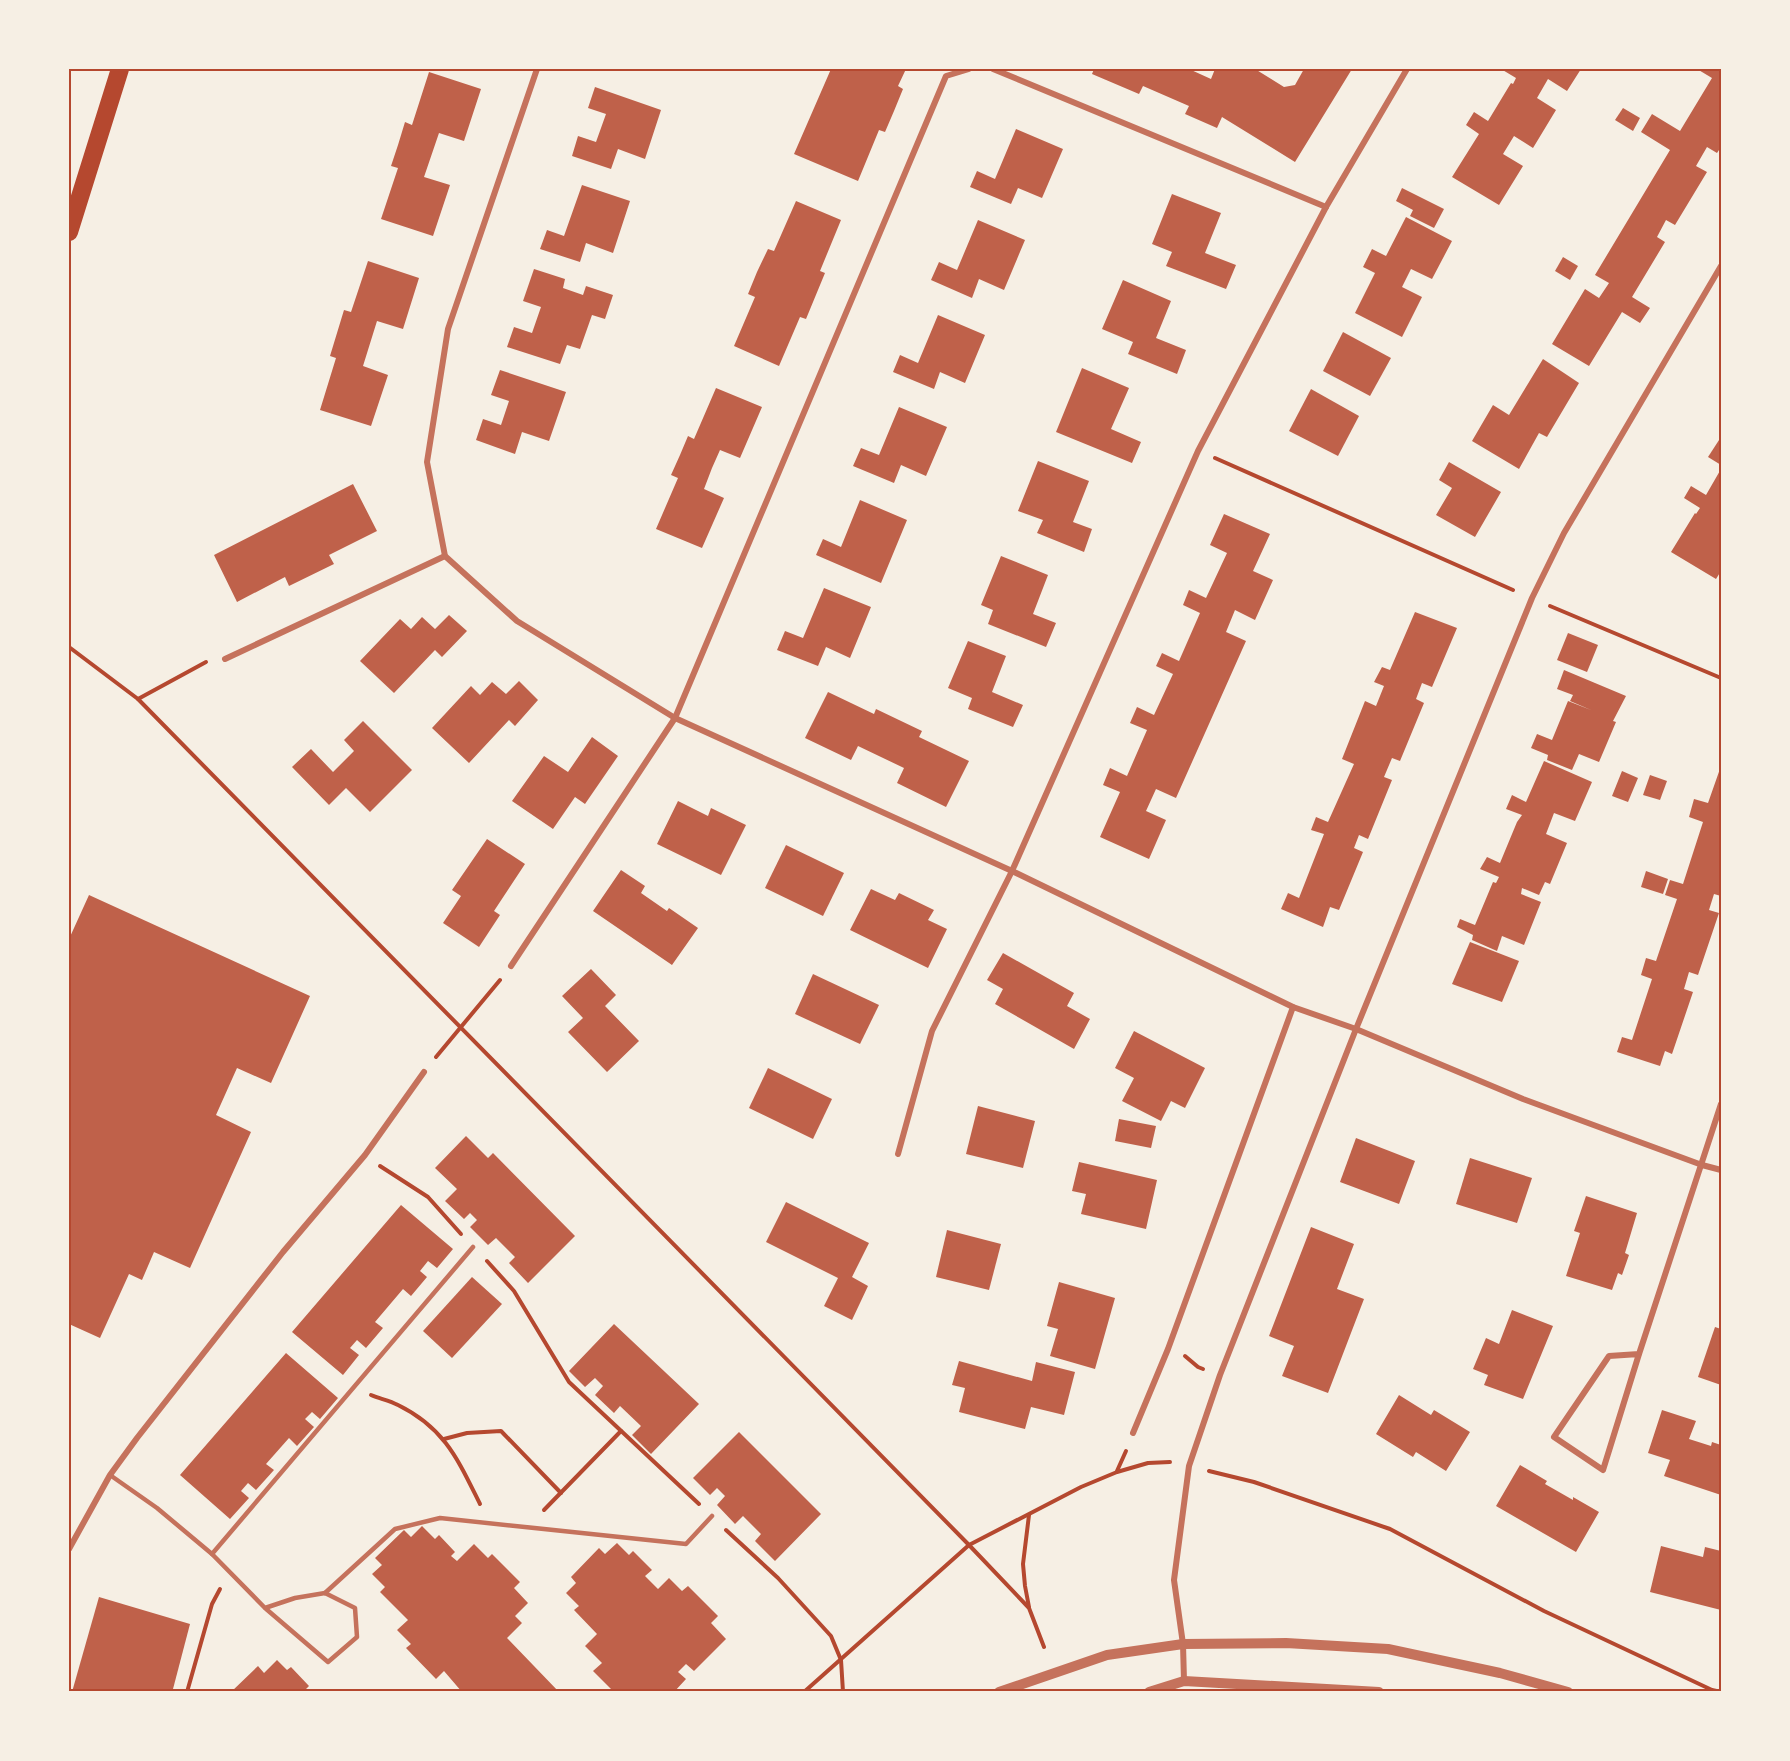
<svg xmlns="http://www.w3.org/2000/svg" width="1790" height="1761" viewBox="0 0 1790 1761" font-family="'Varela Round',sans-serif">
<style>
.building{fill:#bf614a}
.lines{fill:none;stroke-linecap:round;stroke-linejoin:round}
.path{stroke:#b5482f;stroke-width:4}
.service{stroke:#c5725c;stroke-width:4.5}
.minor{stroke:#c5725c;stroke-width:6}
.tertiary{stroke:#c5725c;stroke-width:10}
.motorway{stroke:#b5482f;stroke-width:18}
.neatline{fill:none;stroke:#b5482f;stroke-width:2}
</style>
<rect width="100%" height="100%" fill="#f6efe4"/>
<g class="building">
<polygon points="831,69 906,69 898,86 903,89 894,111 885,132 879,130 858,181 794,154"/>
<polygon points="1094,69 1189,69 1211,79 1215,69 1255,69 1284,87 1295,85 1304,69 1352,69 1295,162 1222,117 1217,128 1185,114 1189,106 1143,86 1139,94 1092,74"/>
<polygon points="1501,69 1581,69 1567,91 1548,79 1537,98 1556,110 1533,148 1514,136 1503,154 1523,166 1499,205 1452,177 1479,134 1466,125 1474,112 1488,121 1511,83 1513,84 1516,78"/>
<polygon points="1697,69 1721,69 1721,147 1717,153 1707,147 1696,166 1707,172 1675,225 1666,220 1657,237 1665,242 1632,297 1650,308 1640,323 1622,312 1589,366 1552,344 1585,289 1599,298 1609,283 1595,275 1670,150 1641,132 1652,114 1680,131 1712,78"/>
<polygon points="429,72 481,89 464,141 439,133 424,177 450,185 433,236 381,219 398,168 391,166 398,145 405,122 412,125"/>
<polygon points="595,87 661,110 645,159 618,149 611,169 572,156 578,136 596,142 606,114 588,108"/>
<polygon points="1623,108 1640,118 1633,131 1615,120"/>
<polygon points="1016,129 1063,149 1042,198 1018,188 1011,204 970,187 977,171 995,179"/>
<polygon points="582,185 630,201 613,253 586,243 580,262 540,249 547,230 564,236"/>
<polygon points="1402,188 1444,209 1434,228 1410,216 1413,210 1396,201"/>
<polygon points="1172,194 1221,213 1205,253 1236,265 1226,289 1166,266 1172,252 1152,244"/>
<polygon points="796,201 841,220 820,271 825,273 806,319 800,317 779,366 734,346 755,297 748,294 757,272 768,249 774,251"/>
<polygon points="1406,217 1452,241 1432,279 1411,269 1402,287 1422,297 1402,337 1355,313 1375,273 1363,267 1372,249 1386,256"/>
<polygon points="978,220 1025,240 1004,290 979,279 972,298 931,280 939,262 957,270"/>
<polygon points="1563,257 1578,266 1570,280 1555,271"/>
<polygon points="368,261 419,278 403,329 377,321 363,366 388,375 371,426 320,410 336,358 330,356 344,310 351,312"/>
<polygon points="534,269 565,279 563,288 583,295 586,286 613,295 605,319 592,315 580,349 567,345 560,364 507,347 514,327 532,333 541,307 523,301"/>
<polygon points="1123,280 1171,301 1156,338 1186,350 1177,374 1128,354 1133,342 1102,329"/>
<polygon points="938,315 985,335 965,383 940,372 934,389 893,372 900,355 918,363"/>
<polygon points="1343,332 1391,358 1370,396 1323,371"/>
<polygon points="1543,359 1579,383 1547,437 1539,433 1519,469 1472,441 1493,405 1509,415"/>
<polygon points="1082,368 1129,388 1111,429 1141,442 1132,463 1056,432"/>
<polygon points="500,370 566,392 549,441 522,432 515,454 476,440 483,419 501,425 509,401 491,395"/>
<polygon points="716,388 762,407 740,458 720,450 712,468 704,489 724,498 702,548 656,529 678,478 671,475 680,455 688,436 694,439"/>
<polygon points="1311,389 1359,416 1338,456 1289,431"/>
<polygon points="899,407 947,427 926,476 901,465 894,483 853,466 861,448 879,455"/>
<polygon points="1721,437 1721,465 1708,457"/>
<polygon points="1038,461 1089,481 1073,522 1092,529 1084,552 1037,533 1043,520 1018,511"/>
<polygon points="1449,462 1501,492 1475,537 1436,515 1452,488 1439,480"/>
<polygon points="1721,469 1721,571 1716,579 1671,552 1695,513 1696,514 1700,508 1684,498 1691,486 1706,495"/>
<polygon points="353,484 377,531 329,555 334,564 289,586 285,577 237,602 214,555"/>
<polygon points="860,500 907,520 881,583 816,555 823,539 841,547"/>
<polygon points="1224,514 1270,534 1253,571 1273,580 1255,620 1235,610 1226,632 1246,641 1176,798 1156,789 1146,811 1166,820 1149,859 1100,837 1120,792 1103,785 1110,768 1127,776 1147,730 1130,723 1137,707 1154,715 1173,674 1156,666 1162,653 1179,661 1200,613 1183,605 1189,590 1206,598 1227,553 1210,545"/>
<polygon points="1001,556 1048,575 1033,614 1056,623 1046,647 988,624 993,610 981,605"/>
<polygon points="824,588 871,607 850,658 826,647 818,666 777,650 785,631 803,638"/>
<polygon points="1415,612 1457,628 1432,687 1422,683 1416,699 1424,703 1400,761 1392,758 1384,777 1392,780 1368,839 1359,835 1354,848 1363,852 1339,910 1330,907 1323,927 1281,909 1288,893 1299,898 1324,834 1311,830 1316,817 1328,822 1354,764 1342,759 1365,701 1376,706 1384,686 1374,682 1382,667 1390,670"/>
<polygon points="449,615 467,631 442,657 435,650 394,693 360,661 400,619 411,629 422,617 435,629"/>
<polygon points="1568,633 1598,645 1587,672 1557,660"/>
<polygon points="968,641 1006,656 992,692 1023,705 1013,727 968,709 972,698 948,688"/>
<polygon points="1564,670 1626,696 1613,721 1616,722 1599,762 1579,754 1572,770 1547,760 1548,755 1531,748 1537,734 1552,740 1568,701 1591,710 1570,701 1573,695 1557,689"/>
<polygon points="519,681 538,700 515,726 509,720 469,763 432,728 471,686 480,695 492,682 506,694"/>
<polygon points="828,692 874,714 876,709 922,731 919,737 969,761 946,807 897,783 904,768 858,746 851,760 805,738"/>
<polygon points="363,721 412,770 370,812 346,788 329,805 292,767 311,749 333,772 354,751 344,740"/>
<polygon points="592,737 618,756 585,804 575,797 553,829 512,801 544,756 568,772"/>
<polygon points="1544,761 1592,782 1575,821 1554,813 1546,834 1567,843 1550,884 1545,882 1539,895 1522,888 1521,894 1541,902 1524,945 1502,936 1497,951 1472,940 1473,935 1457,927 1460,919 1475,925 1493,882 1496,883 1499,877 1480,869 1487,857 1500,863 1517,822 1522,815 1506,809 1512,795 1526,802"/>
<polygon points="1721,766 1721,896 1714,894 1709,910 1719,913 1698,975 1689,972 1684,989 1693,992 1672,1054 1665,1051 1660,1066 1617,1052 1622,1037 1632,1040 1652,979 1641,975 1646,958 1656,961 1677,899 1665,895 1670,880 1683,884 1703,822 1689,817 1694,799 1708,803"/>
<polygon points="1622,771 1638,778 1628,802 1612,796"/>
<polygon points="1650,775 1667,781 1660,800 1643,795"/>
<polygon points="678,801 708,816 711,808 746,825 721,875 657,844"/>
<polygon points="487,839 525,864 494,911 500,915 479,947 443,923 461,896 452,890"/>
<polygon points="786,845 844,873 823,916 765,888"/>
<polygon points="621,870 645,886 641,893 667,911 669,908 698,928 672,965 593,911"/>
<polygon points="1646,871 1668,879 1663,894 1641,887"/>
<polygon points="871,889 895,900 899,893 934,910 928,920 947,929 928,968 850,930"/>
<polygon points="89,895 310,996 271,1083 237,1068 216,1115 251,1132 190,1268 154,1252 142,1280 129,1274 100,1338 69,1324 69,939"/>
<polygon points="1470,942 1519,961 1502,1002 1452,984"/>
<polygon points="1003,953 1074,993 1067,1006 1090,1019 1074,1049 995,1004 1003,989 987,980"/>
<polygon points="591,969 616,995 605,1006 639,1041 607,1072 568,1032 583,1018 562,996"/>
<polygon points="813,974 879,1005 860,1044 795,1014"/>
<polygon points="1134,1031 1205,1068 1185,1108 1171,1101 1161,1121 1122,1101 1134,1078 1115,1068"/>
<polygon points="768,1068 832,1099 813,1139 749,1108"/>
<polygon points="978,1106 1035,1121 1023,1168 966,1154"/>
<polygon points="1119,1119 1156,1126 1151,1148 1115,1141"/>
<polygon points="466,1136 488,1158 493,1153 575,1236 528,1283 509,1263 515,1257 496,1238 488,1245 470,1227 477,1220 470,1213 464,1219 445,1201 457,1189 435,1168"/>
<polygon points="1356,1138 1415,1161 1399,1204 1340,1182"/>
<polygon points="1470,1158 1532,1178 1517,1223 1456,1204"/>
<polygon points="1079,1162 1157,1180 1146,1229 1081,1214 1086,1194 1072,1191"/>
<polygon points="1586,1196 1637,1213 1625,1253 1629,1255 1622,1275 1618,1273 1612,1290 1566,1276 1580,1233 1574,1231"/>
<polygon points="786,1202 869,1243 852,1277 868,1286 852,1320 824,1306 838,1278 766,1242"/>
<polygon points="401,1205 453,1249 437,1268 428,1261 420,1271 427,1277 411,1296 403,1289 375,1322 383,1328 366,1348 357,1340 350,1348 359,1355 343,1375 292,1332"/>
<polygon points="1311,1227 1354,1244 1337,1289 1364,1299 1328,1393 1282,1376 1294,1346 1269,1336"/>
<polygon points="947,1230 1001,1244 989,1290 936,1277"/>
<polygon points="472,1277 502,1304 452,1358 423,1331"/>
<polygon points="1059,1282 1115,1298 1095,1369 1050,1356 1058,1329 1047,1326"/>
<polygon points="1512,1310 1553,1326 1523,1399 1484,1385 1488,1375 1473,1369 1486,1338 1499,1344"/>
<polygon points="614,1324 699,1404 651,1454 632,1435 641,1426 620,1406 614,1413 595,1395 603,1386 595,1378 585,1387 569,1371"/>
<polygon points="1715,1327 1721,1329 1721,1385 1698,1377"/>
<polygon points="286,1353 338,1398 320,1419 312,1412 305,1419 314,1427 297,1446 289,1438 266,1464 274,1470 256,1490 248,1483 241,1491 249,1498 230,1519 180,1475"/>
<polygon points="959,1361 1032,1381 1036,1362 1075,1372 1064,1415 1031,1407 1025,1429 959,1412 965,1388 952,1385"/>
<polygon points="1399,1395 1431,1415 1434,1410 1470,1432 1446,1471 1416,1452 1413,1457 1376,1434"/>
<polygon points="1662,1410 1696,1421 1689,1439 1711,1446 1712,1442 1721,1445 1721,1495 1664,1476 1670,1460 1648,1453"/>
<polygon points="739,1432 821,1514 775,1561 755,1541 761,1534 743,1516 735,1524 717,1505 725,1496 717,1488 710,1495 693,1478"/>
<polygon points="1520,1465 1547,1481 1545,1484 1573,1500 1573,1497 1599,1512 1576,1552 1496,1506"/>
<polygon points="422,1526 435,1539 439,1535 455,1552 451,1556 457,1561 474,1544 488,1558 492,1554 520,1582 514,1588 528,1603 515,1616 522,1623 507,1638 559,1692 462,1692 444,1671 436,1679 406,1648 411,1644 397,1630 408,1620 380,1592 385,1587 372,1574 382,1565 375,1558 404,1530 411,1537"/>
<polygon points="617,1543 629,1555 633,1551 652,1570 645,1576 658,1589 669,1578 682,1591 688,1586 718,1616 711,1623 726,1639 694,1671 686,1664 678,1672 686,1679 674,1692 608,1692 611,1689 593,1671 602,1663 585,1646 597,1634 574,1610 579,1606 566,1593 576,1583 571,1577 599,1548 605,1554"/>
<polygon points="1661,1546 1703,1557 1705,1547 1721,1551 1721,1610 1650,1592"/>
<polygon points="99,1597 190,1624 173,1689 162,1692 72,1692"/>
<polygon points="277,1660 287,1670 291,1667 309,1686 303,1692 231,1692 258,1666 264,1673"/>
</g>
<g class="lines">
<g class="path">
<polyline points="1215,458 1513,590"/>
<polyline points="1550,606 1721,678"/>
<polyline points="69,647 138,699 969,1545 1029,1608 1044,1647"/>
<polyline points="138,699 206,662"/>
<polyline points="436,1057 500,980"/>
<polyline points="380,1166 428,1197 461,1234"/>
<polyline points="487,1261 514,1291 569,1382 699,1504"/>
<polyline points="1185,1356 1198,1367 1203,1369"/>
<path d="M371 1395C380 1399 389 1400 398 1405 445 1428 458 1460 480 1504"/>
<polyline points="444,1439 467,1433 501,1431 561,1493"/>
<polyline points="1117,1471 1126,1451"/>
<polyline points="1209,1471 1254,1482 1390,1529 1544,1611 1712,1690 1721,1692"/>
<polyline points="544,1510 621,1431"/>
<polyline points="726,1530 778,1578 831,1636 841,1660 843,1692"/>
<polyline points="1029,1607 1025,1586 1023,1564 1029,1515"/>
<polyline points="187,1692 212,1604 220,1589"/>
<polyline points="804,1692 969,1545 1081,1487 1117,1472 1148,1463 1170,1462"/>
</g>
<g class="service">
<polyline points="110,1475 157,1508 212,1554 265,1608 328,1662 357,1637 355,1608 325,1593 295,1598 265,1608"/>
<polyline points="212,1554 473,1247"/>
<polyline points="325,1593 395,1529 440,1518 686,1544 712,1516"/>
</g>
<g class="minor">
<polyline points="537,69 448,329 427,462 445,556 517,621 675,718 1012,871 1293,1007 1356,1029 1523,1099 1702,1165 1721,1170"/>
<polyline points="993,69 1326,207"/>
<polyline points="225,659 445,556"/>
<polyline points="511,966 675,718 946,76 969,69"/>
<polyline points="898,1154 932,1031 1012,871 1198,451 1326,207 1407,69"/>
<polyline points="1639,1354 1609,1356 1554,1437 1603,1470 1639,1354 1721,1104"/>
<polyline points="1133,1433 1168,1349 1293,1007"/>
<polyline points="69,1549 110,1475 137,1438 283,1252 365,1155 424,1072"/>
<polyline points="1184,1681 1183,1644 1174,1580 1189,1466 1220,1375 1356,1029 1532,598 1564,533 1721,266"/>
</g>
<g class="tertiary">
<polyline points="999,1692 1107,1655 1183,1644 1286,1643 1388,1649 1500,1673 1568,1692"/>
<polyline points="1149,1692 1184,1681 1379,1692"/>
</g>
<polyline class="motorway" points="69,232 120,69"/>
</g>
<rect width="1790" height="1761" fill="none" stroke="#f6efe4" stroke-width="141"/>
<rect x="70" y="70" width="1650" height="1620" class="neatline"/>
</svg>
